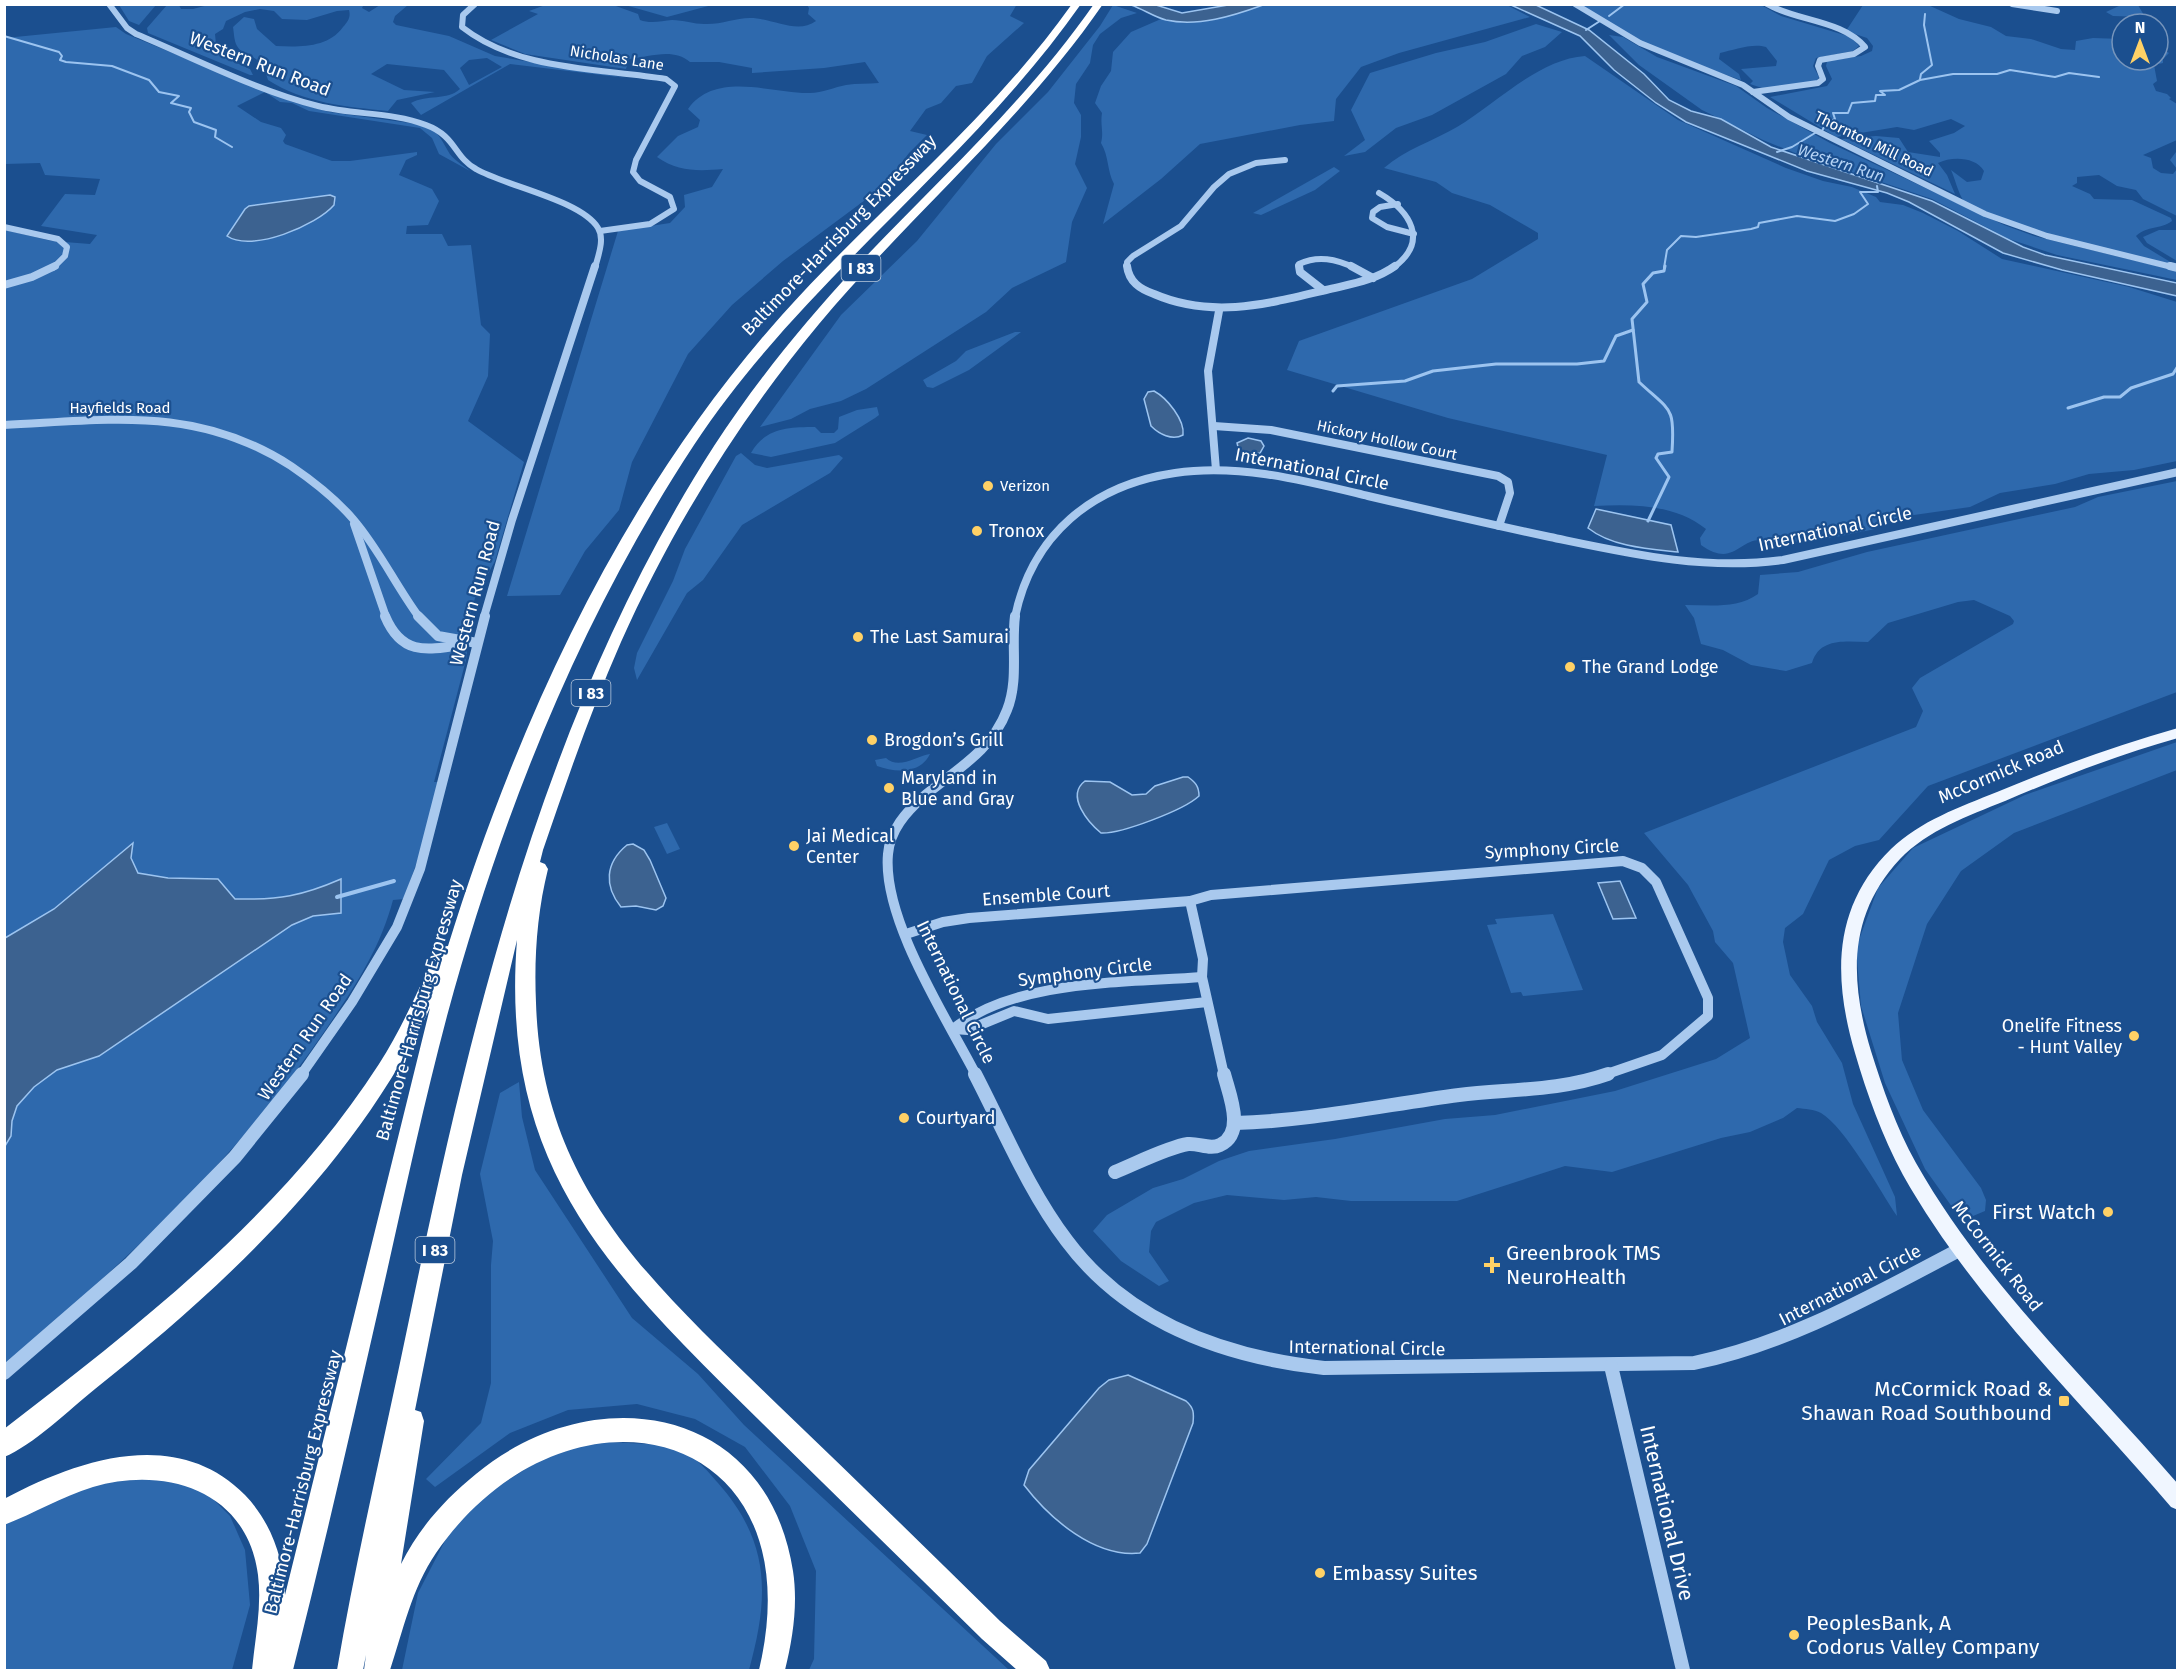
<svg xmlns="http://www.w3.org/2000/svg" width="2182" height="1675" viewBox="0 0 2182 1675" font-family="'Fira Sans',sans-serif">
<style>
.green{fill:#2e69ad;fill-rule:evenodd}
.water{fill:#3c6290;stroke:#9cc4f0;stroke-width:1.5}
.lines{fill:none;stroke-linecap:round;stroke-linejoin:round}
.stream-far2{stroke:#9cc4f0;stroke-width:2}
.stream-far1{stroke:#9cc4f0;stroke-width:3}
.stream{stroke:#9cc4f0;stroke-width:4}
.minor-far3{stroke:#a9c9ee;stroke-width:6}
.minor-far2{stroke:#a9c9ee;stroke-width:8}
.minor-far1{stroke:#a9c9ee;stroke-width:10}
.minor{stroke:#a9c9ee;stroke-width:14}
.major{fill:#f0f6ff;fill-rule:evenodd}
.highway{fill:#fff;fill-rule:evenodd}
.poi-dot{fill:#ffd166;stroke:#1b4f8f;stroke-width:2}
.labels{text-anchor:middle;dominant-baseline:central;stroke-width:4.5;stroke-linejoin:round;paint-order:stroke}
.far-street-label{font-size:15px;fill:#fff;stroke:#1b4f8f}
.far-poi-label{font-size:15px;fill:#fff;stroke:#1b4f8f;text-anchor:start}
.far-water-label{font-size:16px;font-style:italic;fill:#b5d3f5;stroke:#1b4f8f}
.shield{fill:#1b4f8f;stroke:#bbcadd;stroke-width:1.5}
.shield-label{font-size:16px;font-weight:bold;fill:#fff}
.street-label{font-size:18px;fill:#fff;stroke:#1b4f8f}
.poi-label{font-size:18px;fill:#fff;stroke:#1b4f8f;text-anchor:start}
.near-poi-label{font-size:21px;fill:#fff;stroke:#1b4f8f;text-anchor:start}
.near-street-label{font-size:21px;fill:#fff;stroke:#1b4f8f}
</style>
<rect width="100%" height="100%" fill="#1b4f8f"/>
<g class="green">
<path d="M212 4H364L362 8 369 12 380 5H408L395 16 393 22 396 25 449 36 495 56 627 78 510 64 421 115 411 103C427 94 447 101 460 89L444 70 387 64 371 74 404 90 435 92 397 100 388 111C348 107 303 103 268 80 259 49 246 61 237 46 234 41 234 33 233 27L244 17 254 19 257 29 276 46C300 47 328 48 343 27 348 21 351 17 349 10L337 11 307 20 282 19 274 11 260 9 245 12 226 21 223 29 215 34 217 54 250 69 253 75H250L148 33 147 28 167 5H179L181 9H193ZM487 58 502 67 469 85 460 68 469 60Z"/>
<path d="M548 4 613 5 638 14 640 20C650 24 662 21 672 20 683 20 694 24 704 24 720 25 735 18 750 18 773 18 797 35 816 21L808 14 809 8 807 5 1017 4 1010 16 1024 23 987 56 972 83 956 86 941 103 926 109 910 131 927 135 909 153 884 186 783 261 732 305 688 354 632 462 619 510 585 551 560 595 507 596 618 231 670 223 685 207 684 195 712 187 723 169C699 171 678 172 657 157L678 136 698 127 700 120 688 109C716 70 772 94 810 93 822 93 835 87 846 85 857 83 868 84 879 83L865 62 824 68 752 73V68L719 62H690C673 47 649 57 629 59L626 69 525 54 491 40 538 14 529 11Z"/>
<path d="M1255 4H1505L1530 17 1399 53 1361 67 1336 99 1334 121 1300 125 1200 144 1161 179 1103 224 1114 184C1107 171 1109 156 1101 143 1104 132 1100 125 1102 113L1095 103 1101 86 1111 71 1113 52 1131 32 1161 19 1186 23Z"/>
<polygon points="119,5 156,5 139,25 129,21"/>
<polygon points="625,5 712,5 667,17"/>
<polygon points="1113,5 1137,13 1121,18 1100,34 1093,45 1090,63 1076,84 1074,103 1081,115 1081,137 1075,164 1087,188 1072,222 1066,262 1012,288 986,312 866,389 841,401 810,409 791,419 760,427 841,315 917,241 996,144 1048,92 1100,26"/>
<path d="M1761 5 1781 16 1851 37 1859 46 1853 51 1816 58 1813 66 1819 77 1816 82 1765 89 1750 84 1753 81 1741 69 1776 66 1777 61 1766 47C1752 43 1734 50 1720 53L1719 59 1739 74 1741 80 1660 52 1581 6Z"/>
<path d="M1863 5H1928L1959 19 1991 27 2006 36 2031 39 2061 49 2075 50 2076 41 2093 38 2122 39V60H2158V46L2169 53 2163 59V63L2154 65 2157 81 2153 84 2156 91 2167 94 2171 98 2169 99 2177 104V140L2143 155 2151 158 2153 168 2161 173 2173 174 2177 169 2170 160 2176 152 2177 142V216L2143 199 2136 190 2117 186 2099 175 2077 177V183L2072 186 2090 194 2094 199 2132 200 2171 218 2172 221C2160 230 2148 225 2136 236L2144 246 2177 266C2142 257 1982 222 1963 200 1958 192 1955 179 1951 170L1967 182 1981 180 1984 171C1976 157 1952 156 1938 163L1947 175 1955 194 1841 139 1876 136 1899 138 1908 152 1940 157V153L1929 141 1954 133 1965 126 1951 119 1914 130 1897 127 1836 137 1770 97 1827 86 1832 79 1826 66 1827 61 1861 56 1872 51 1873 46 1867 38 1846 31Z"/>
<polygon points="2121,5 2138,5 2145,17 2113,16 2106,12"/>
<polygon points="1536,24 1562,32 1545,47 1522,56 1506,74 1432,115 1396,128 1365,152 1344,156 1365,140 1351,110 1370,73 1436,53 1485,42"/>
<path d="M116 27 126 34 293 102 329 112 417 124C438 131 438 133 448 151 452 159 463 165 470 171L439 154 432 138 420 128 309 111 292 103 280 102 265 92 237 106 261 122 281 128 286 135 283 141 285 144 332 161H350L417 152V155L406 160 399 175 432 189 439 201 428 225 407 226 406 234H442L448 246 471 245 481 325 490 334 488 376 468 421 524 462 495 561 475 598 466 631 467 656 434 782H438L425 838 404 899 393 900C380 949 354 988 326 1029 238 1158 124 1264 5 1363V230L52 241 90 244 97 235 41 226 65 194 95 195 100 179 45 175 40 163 5 164V38Z"/>
<polygon points="1609,35 1623,37 1657,57 1736,86 1767,108 1830,143 2004,225 2034,236 2177,271 2177,280 2057,255 2009,239 1932,199 1795,153 1763,140 1702,110 1639,65"/>
<path d="M1585 56 1678 120 1786 168 1823 181 1852 187 1876 197 1880 202 1903 205 1923 213 1958 231 2002 259 2129 287 2177 302V461L2134 470 2089 474 2055 484 2000 493 1970 507 1900 517 1875 529 1831 538 1782 543 1773 547 1767 541C1739 534 1736 570 1701 545L1700 538 1706 529C1675 504 1632 504 1594 506L1607 455 1448 418 1287 370 1299 341 1472 279 1538 239V233L1490 205 1452 193 1436 182 1384 168C1404 150 1433 141 1457 127 1495 105 1538 59 1585 56Z"/>
<polygon points="1334,167 1340,171 1315,190 1261,215 1253,213"/>
<polygon points="2159,230 2177,230 2177,261 2147,243 2143,237"/>
<polygon points="1015,332 1021,332 969,370 933,388 927,387 923,380 956,361 966,351"/>
<path d="M877 407 879 415 875 418 835 443 771 457 751 453C765 428 788 427 815 427L821 433H834L838 429 839 417 857 410Z"/>
<polygon points="741,453 755,465 767,468 839,455 843,458 830,473 742,525 703,580 687,593 637,680 634,668 637,653 673,581 685,549 736,456"/>
<path d="M2177 481V692L1928 786 1879 840 1855 846 1829 860 1803 914 1785 928 1783 942 1790 975 1812 1006 1817 1022 1842 1063 1853 1104 1895 1197 1897 1216C1880 1191 1845 1127 1821 1113 1814 1109 1805 1109 1797 1108L1783 1118 1750 1132 1721 1138 1612 1172 1565 1166 1457 1201H1351L1316 1197 1284 1200 1227 1195 1194 1203 1156 1222 1151 1231 1149 1252 1169 1281 1159 1286 1121 1261 1093 1231 1107 1215 1153 1188 1183 1179 1219 1161 1249 1151 1335 1139 1445 1119 1495 1115 1615 1091 1716 1059 1750 1038 1733 963 1715 942 1713 931 1688 885 1644 833 1916 727 1923 711 1912 688 1920 678 2013 624 2014 621 2010 616 1974 600 1958 602 1888 623 1868 642C1846 642 1820 637 1812 663L1786 671 1751 665 1723 650 1701 644 1694 618 1685 605C1710 605 1737 609 1758 594L1760 575 1798 572 1867 552 2075 507 2098 497Z"/>
<polygon points="2177,742 2177,770 2014,833 1961,871 1927,924 1898,1013 1902,1060 1923,1110 1981,1188 1986,1200 1985,1211 1973,1216 1955,1211 1925,1169 1885,1083 1861,1006 1856,948 1878,888 1913,848 2025,795"/>
<path d="M930 754C920 774 896 773 877 766L875 760 886 758C899 770 916 756 930 754Z"/>
<polygon points="667,823 680,849 667,854 654,827"/>
<polygon points="1553,914 1583,990 1523,996 1521,992 1511,993 1487,925 1497,924 1495,919"/>
<polygon points="519,1082 522,1117 535,1170 632,1318 698,1374 744,1425 1009,1670 809,1670 814,1659 816,1571 790,1506 745,1447 695,1419 637,1404 568,1410 510,1433 435,1487 426,1479 481,1423 491,1383 491,1265 493,1241 480,1174 500,1093"/>
<path d="M599 1441C623 1444 653 1442 676 1448 691 1452 708 1471 718 1483 771 1543 769 1597 749 1670H402L418 1593 448 1535 480 1498 557 1449Z"/>
<polygon points="172,1478 206,1492 230,1516 245,1550 250,1605 232,1670 5,1670 5,1523 96,1482"/>
</g>
<g class="water">
<path d="M1131 5H1156L1182 13 1228 5H1263C1233 16 1198 27 1166 20 1154 17 1143 9 1131 5Z"/>
<polygon points="1511,5 1536,5 1589,30 1644,74 1669,100 1691,111 1721,119 1771,147 1932,201 2023,247 2045,255 2177,283 2177,296 2062,270 2003,253 1909,202 1887,193 1807,171 1686,122 1656,103 1614,70 1580,36"/>
<path d="M330 195 335 197 334 205C317 225 252 253 227 236L245 209 249 206Z"/>
<path d="M1154 391C1167 398 1185 420 1183 435 1172 441 1159 434 1151 426L1144 399 1148 392Z"/>
<polygon points="1248,438 1261,441 1264,446 1260,453 1250,455 1239,451 1237,443"/>
<path d="M1596 509 1671 525 1678 552C1649 549 1612 547 1588 528Z"/>
<path d="M1183 777H1188C1195 782 1199 786 1199 796 1184 810 1121 834 1101 833 1089 823 1065 796 1085 781L1110 782 1132 795 1146 794 1155 786Z"/>
<path d="M133 843 131 858 138 873 168 878 218 879 235 899C279 900 302 896 341 879V913L313 916 292 925 99 1056 57 1070 34 1087 17 1106 12 1121 11 1136 5 1146V938L54 909Z"/>
<path d="M633 844 644 850 650 860 666 898 663 906 656 910 636 906 621 907C604 886 605 863 627 845Z"/>
<polygon points="1620,881 1636,918 1613,919 1598,883"/>
<path d="M1128 1375 1186 1401C1194 1408 1194 1413 1193 1423L1147 1544 1140 1553C1095 1558 1050 1519 1024 1485L1029 1470 1099 1388 1109 1380Z"/>
</g>
<g class="lines">
<g class="stream-far2">
<polyline points="1609,16 1625,4"/>
<polyline points="1586,30 1600,21"/>
<polyline points="4,36 59,52 62,56 60,60 66,62 112,66 149,80 159,92 179,96 171,103 191,108 189,112 194,122 216,130 215,137 232,147"/>
<polyline points="1920,79 1921,74 1932,65 1924,25 1925,14"/>
<polyline points="1822,131 1826,123 1835,119 1833,113 1848,113 1852,103 1875,101 1876,95 1885,95 1880,91 1899,90 1920,80 1953,74 1997,74 2010,70 2055,77 2069,73 2099,77"/>
<polyline points="1777,152 1792,147 1815,133"/>
<polyline points="1664,268 1667,250 1681,236 1696,237 1751,229 1758,227 1759,223 1797,216 1835,221 1854,214 1868,204 1860,192 1878,192 1877,186"/>
</g>
<g class="stream-far1">
<polyline points="1333,391 1337,386 1405,381 1433,371 1496,364 1577,364 1604,361 1616,336 1633,330"/>
<polyline points="2068,408 2104,397 2120,397 2131,388 2173,374 2178,366"/>
<path d="M1648 521 1669 477 1656 458 1658 454 1672 452C1675 406 1671 412 1639 382L1632 319 1647 302 1643 284 1653 273 1664 271 1665 266"/>
</g>
<polyline class="stream" points="337,897 394,881"/>
<g class="minor-far3">
<path d="M109 4 127 28 136 34C196 59 255 90 318 106 354 115 392 112 426 125 456 136 454 157 476 169 505 186 581 200 598 228 605 239 598 256 595 268"/>
<path d="M475 4 463 15 462 27C518 71 598 68 666 79L675 86 636 160 633 172 640 181 670 197 674 209 650 224 600 231"/>
<polyline points="1575,4 1640,43 1743,85 1789,117 1985,214 2047,236 2176,268"/>
<polyline points="2012,4 2057,11"/>
<path d="M1753 92 1818 83 1823 79 1818 66 1820 60 1854 54 1865 47C1843 20 1796 21 1767 4"/>
<path d="M1379 193C1410 211 1430 241 1393 268"/>
<polyline points="1398,204 1380,207 1373,212 1372,218 1387,227 1414,234"/>
<polyline points="4,227 58,239 67,247 65,256 53,268"/>
<polyline points="1127,268 1127,262 1133,256 1181,226 1214,187 1229,174 1256,163 1285,160"/>
<path d="M1299 268V264C1318 255 1336 259 1355 268"/>
</g>
<g class="minor-far2">
<path d="M1127 266C1129 282 1140 289 1154 294 1212 319 1267 304 1326 290 1350 284 1374 281 1395 266"/>
<polyline points="1299,266 1300,272 1323,290"/>
<polyline points="1351,266 1373,278"/>
<polyline points="2170,266 2178,268"/>
<polyline points="4,285 32,277 55,266"/>
<path d="M4 425C110 420 197 405 291 466 313 481 335 498 353 519 379 549 396 586 419 617"/>
<polyline points="1214,426 1271,430 1498,476 1508,482 1510,493 1499,526"/>
<polyline points="1216,470 1208,371 1219,311"/>
<polyline points="354,524 386,617"/>
<polyline points="484,617 512,520 595,266"/>
<path d="M1015 617C1032 535 1092 485 1175 473 1239 463 1306 481 1368 496 1428 510 1489 524 1550 537 1627 553 1703 571 1783 560L2178 472"/>
</g>
<g class="minor-far1">
<path d="M385 616C401 654 424 651 460 645"/>
<polyline points="418,616 438,636 477,643"/>
<polyline points="1190,901 1203,959 1202,977 1224,1075"/>
<polyline points="906,934 943,922 969,918 1190,901 1211,895 1623,861 1642,868 1656,882 1708,998 1708,1016 1662,1055 1604,1075"/>
<polyline points="953,1029 968,1030 1014,1011 1048,1019 1207,1002"/>
<path d="M953 1029C1016 979 1124 983 1202 977"/>
<polyline points="301,1075 352,1002 397,927 420,869 485,616"/>
<path d="M976 1075C946 1017 882 919 888 854 890 830 906 812 923 797 955 770 991 752 1007 710 1019 680 1011 647 1015 616"/>
</g>
<g class="minor">
<path d="M975 1074C1004 1130 1029 1191 1067 1241 1129 1324 1225 1357 1324 1368L1694 1363C1790 1343 1873 1295 1959 1250"/>
<path d="M1235 1123C1310 1121 1384 1105 1459 1095 1509 1089 1560 1091 1608 1074"/>
<path d="M1115 1172C1135 1164 1168 1147 1188 1144 1199 1143 1210 1150 1220 1145 1246 1133 1229 1094 1224 1074"/>
<polyline points="1611,1366 1683,1670"/>
<polyline points="4,1373 131,1263 235,1157 302,1074"/>
</g>
<path class="major" d="M2178 728V738C2118 755 2061 777 2005 801 1968 816 1928 830 1900 859 1847 916 1850 981 1871 1051 1883 1089 1896 1127 1916 1163 1984 1283 2087 1379 2178 1484V1510L2171 1507C2079 1399 1973 1299 1903 1175 1882 1136 1867 1094 1855 1053 1833 978 1832 907 1891 849 1920 821 1960 807 1997 792 2056 767 2116 746 2178 728Z"/>
<g class="highway">
<path d="M1072 4H1081C968 165 803 280 694 445 579 620 502 814 447 1016 422 1110 402 1206 380 1302 352 1425 324 1548 293 1670H252C255 1638 262 1607 258 1575 247 1490 165 1466 93 1487 61 1497 35 1513 4 1525V1499C79 1459 177 1426 245 1495 271 1522 284 1559 285 1595L430 1008C355 1164 228 1283 95 1389 70 1409 32 1446 4 1457V1429C143 1322 283 1213 379 1064 403 1027 419 987 439 947L448 946C519 718 622 494 782 315 877 209 989 121 1072 4Z"/>
<path d="M1094 4H1103C1021 123 911 214 819 324 739 420 672 528 621 642 591 710 567 780 543 850L540 862 545 864 548 869C537 913 534 958 536 1003 542 1190 655 1285 779 1406 853 1477 927 1549 1000 1621L1046 1661 1050 1670H1017L982 1639C909 1567 835 1495 762 1423 612 1275 499 1170 517 940L462 1175 415 1410 421 1412 424 1421 401 1564C419 1528 445 1499 476 1474 593 1377 767 1404 793 1571 798 1604 793 1638 785 1670H759C818 1422 565 1366 436 1553 412 1588 403 1631 390 1670H364L366 1655 363 1670H337C357 1553 385 1437 409 1320 472 1016 544 711 714 446 755 383 803 324 854 269 936 182 1025 103 1094 4Z"/>
</g>
</g>
<g class="poi-dot">
<circle cx="988" cy="486" r="6"/>
<circle cx="977" cy="531" r="6"/>
<circle cx="858" cy="637" r="6"/>
<circle cx="1570" cy="667" r="6"/>
<circle cx="872" cy="740" r="6"/>
<circle cx="889" cy="788" r="6"/>
<circle cx="794" cy="846" r="6"/>
<circle cx="2134" cy="1036" r="6"/>
<circle cx="904" cy="1118" r="6"/>
<circle cx="2108" cy="1212" r="6"/>
<path d="M1489 1256h6v6h6v6h-6v6h-6v-6h-6v-6h6z"/>
<rect x="2058" y="1395" width="12" height="12" rx="3"/>
<circle cx="1320" cy="1573" r="6"/>
<circle cx="1794" cy="1635" r="6"/>
</g>
<g class="labels">
<g class="far-street-label">
<text transform="translate(617 58) rotate(9)">Nicholas Lane</text>
<text transform="translate(1874 144) rotate(26)">Thornton Mill Road</text>
<text x="120" y="408">Hayfields Road</text>
<text transform="translate(1387 440) rotate(12)">Hickory Hollow Court</text>
</g>
<g class="far-poi-label">
<text x="1000" y="486">Verizon</text>
</g>
<g class="far-water-label">
<text transform="translate(1841 163) rotate(18)">Western Run</text>
</g>
<g class="shield">
<rect x="841.5" y="255" width="39" height="26" rx="4.5"/>
<rect x="571.5" y="680" width="39" height="26" rx="4.5"/>
<rect x="415.5" y="1237" width="39" height="26" rx="4.5"/>
</g>
<g class="shield-label">
<text x="861" y="268">I 83</text>
<text x="591" y="693">I 83</text>
<text x="435" y="1250">I 83</text>
</g>
<g class="street-label">
<text transform="translate(260 64) rotate(21)">Western Run Road</text>
<text transform="translate(839 235) rotate(-46)">Baltimore-Harrisburg Expressway</text>
<text transform="translate(1312 469) rotate(11)">International Circle</text>
<text transform="translate(1835 529) rotate(-12)">International Circle</text>
<text transform="translate(475 593) rotate(-75)">Western Run Road</text>
<text transform="translate(2001 772) rotate(-23)">McCormick Road</text>
<text transform="translate(1552 849) rotate(-3)">Symphony Circle</text>
<text transform="translate(1046 895) rotate(-4)">Ensemble Court</text>
<text transform="translate(1085 972) rotate(-7)">Symphony Circle</text>
<text transform="translate(956 992) rotate(64)">International Circle</text>
<text transform="translate(419 1010) rotate(-74)">Baltimore-Harrisburg Expressway</text>
<text transform="translate(305 1037) rotate(-55)">Western Run Road</text>
<text transform="translate(1997 1256) rotate(52)">McCormick Road</text>
<text transform="translate(1850 1285) rotate(-27)">International Circle</text>
<text transform="translate(1367 1348) rotate(1)">International Circle</text>
<text transform="translate(303 1482) rotate(-76)">Baltimore-Harrisburg Expressway</text>
</g>
<g class="poi-label">
<text x="989" y="531">Tronox</text>
<text x="870" y="637">The Last Samurai</text>
<text x="1582" y="667">The Grand Lodge</text>
<text x="884" y="740">Brogdon’s Grill</text>
<text x="901" y="778">Maryland in<tspan x="901" dy="21">Blue and Gray</tspan></text>
<text x="806" y="836">Jai Medical<tspan x="806" dy="21">Center</tspan></text>
<text x="2122" y="1026" text-anchor="end">Onelife Fitness<tspan x="2122" dy="21">- Hunt Valley</tspan></text>
<text x="916" y="1118">Courtyard</text>
</g>
<g class="near-poi-label">
<text x="2096" y="1212" text-anchor="end">First Watch</text>
<text x="1506" y="1253">Greenbrook TMS<tspan x="1506" dy="24">NeuroHealth</tspan></text>
<text x="2052" y="1389" text-anchor="end">McCormick Road &amp;<tspan x="2052" dy="24">Shawan Road Southbound</tspan></text>
<text x="1332" y="1573">Embassy Suites</text>
<text x="1806" y="1623">PeoplesBank, A<tspan x="1806" dy="24">Codorus Valley Company</tspan></text>
</g>
<g class="near-street-label">
<text transform="translate(1667 1513) rotate(77)">International Drive</text>
</g>
</g>
<rect width="2182" height="1675" fill="none" stroke="#ffffff" stroke-width="12"/>
<g transform="translate(2140 42)"><circle r="28" fill="#1b4f8f" stroke="#7695bc" stroke-width="1.5"/>
<path d="M0-4.5L10 22L0 15L-10 22Z" fill="#ffd166"/>
<text y="-9" font-size="16" font-weight="bold" text-anchor="middle" fill="#ffffff">N</text>
</g>
</svg>
